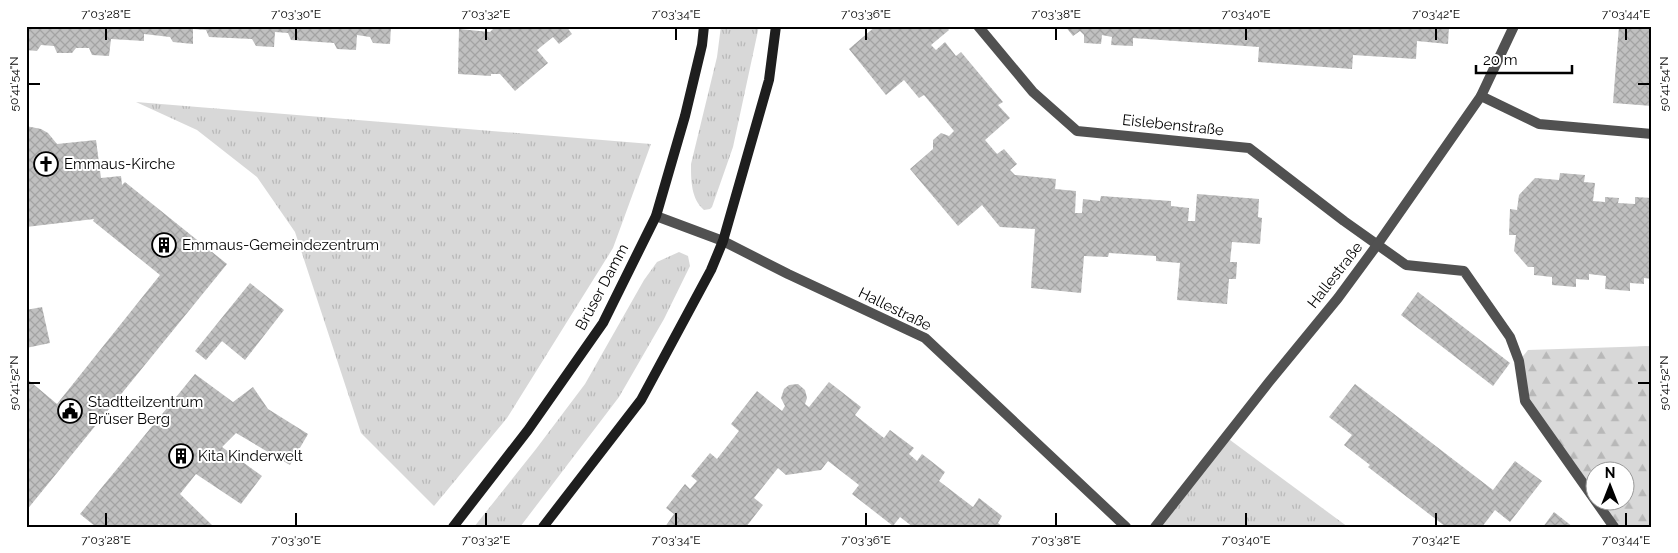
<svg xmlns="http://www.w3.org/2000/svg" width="1678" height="553" viewBox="0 0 1678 553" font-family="Raleway,sans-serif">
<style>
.grass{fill:url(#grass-tufts)}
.forest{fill:url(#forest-firs);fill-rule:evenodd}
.building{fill:url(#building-cross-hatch)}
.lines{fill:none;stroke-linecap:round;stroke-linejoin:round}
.lane{stroke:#515151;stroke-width:10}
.street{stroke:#515151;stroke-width:10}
.secondary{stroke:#1e1e1e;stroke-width:10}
.ticks{fill:none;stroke:#000;stroke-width:2}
.labels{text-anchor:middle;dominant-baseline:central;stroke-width:4;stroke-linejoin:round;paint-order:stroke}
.street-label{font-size:15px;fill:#000;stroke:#fff}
.poi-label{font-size:15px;fill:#000;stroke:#fff;text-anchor:start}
.neatline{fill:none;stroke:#000;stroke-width:2}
.ticks-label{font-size:12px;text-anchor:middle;fill:#000}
</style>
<defs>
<pattern id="grass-tufts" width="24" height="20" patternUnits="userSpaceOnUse" patternTransform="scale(1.25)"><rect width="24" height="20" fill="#d8d8d8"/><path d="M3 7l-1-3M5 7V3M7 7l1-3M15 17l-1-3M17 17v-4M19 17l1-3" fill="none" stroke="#b8b8b8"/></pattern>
<pattern id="forest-firs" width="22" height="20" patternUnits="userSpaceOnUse" patternTransform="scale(1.25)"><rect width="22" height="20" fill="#d8d8d8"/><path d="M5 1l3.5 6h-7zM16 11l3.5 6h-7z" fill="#b8b8b8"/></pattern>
<pattern id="building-cross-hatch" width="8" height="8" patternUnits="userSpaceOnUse" patternTransform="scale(1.25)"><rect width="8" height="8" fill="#c0c0c0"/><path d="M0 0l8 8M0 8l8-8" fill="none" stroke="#a3a3a3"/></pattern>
</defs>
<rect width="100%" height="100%" fill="#fff"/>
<g class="grass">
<path d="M721 26H759L733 147 712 207 710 209 704 210C691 199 691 180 691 164L717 57Z"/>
<polygon points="136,102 651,144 613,248 507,418 434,506 361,433 295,232 257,177 197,130"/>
<polygon points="679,252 688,256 690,266 664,319 619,397 520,527 474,527 536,449 585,384 644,280 657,262"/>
<polygon points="1226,437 1348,527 1155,527"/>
</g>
<path class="forest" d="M1652 346V527H1614L1525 401 1519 361 1528 350ZM1596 470H1626V500H1596Z"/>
<g class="building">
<polygon points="26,26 391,26 390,44 373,43 370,37 357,35 356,50 337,49 334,43 291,40 288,33 275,32 274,47 256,46 252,39 209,37 206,30 193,29 193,44 173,42 170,37 144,34 144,41 111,39 109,56 92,55 89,48 76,48 72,53 57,53 54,46 41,45 37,51 26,50"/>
<polygon points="496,26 566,26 572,34 559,44 553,37 537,50 548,63 515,91 500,74 491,74 491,76 458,74 459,29 490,32"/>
<polygon points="876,26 945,26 949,30 931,45 936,50 945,42 956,56 961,52 1003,102 998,105 1010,118 985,140 997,154 1004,149 1017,164 1010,170 1015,175 1056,179 1055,189 1076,191 1075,213 1082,213 1083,199 1100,201 1101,196 1171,201 1171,206 1189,208 1188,221 1195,221 1197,194 1259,199 1258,217 1262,218 1260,244 1232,242 1230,262 1237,262 1236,279 1229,279 1227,304 1177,300 1180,263 1156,261 1156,256 1109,253 1108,257 1084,256 1081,293 1031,288 1035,229 1000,227 982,205 958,226 910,169 933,149 933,140 941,133 949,136 954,131 924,95 919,98 904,80 886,95 849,49"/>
<polygon points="1065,26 1449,26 1448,44 1417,41 1416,59 1353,55 1352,69 1258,62 1259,47 1133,38 1133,46 1111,45 1112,37 1102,35 1101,44 1084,43 1084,35 1080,31 1073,36"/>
<polygon points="1619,26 1652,26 1652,106 1613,103"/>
<polygon points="26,126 41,129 48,133 57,144 96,140 101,178 121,176 122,185 125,182 227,264 26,511 26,378 57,404 160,275 93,221 94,219 26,227"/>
<polygon points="1560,173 1585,175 1584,182 1595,183 1593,201 1605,202 1605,197 1619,198 1618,203 1635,204 1635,197 1652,198 1652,279 1644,278 1644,284 1630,283 1630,291 1605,289 1606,276 1589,274 1589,280 1576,279 1576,287 1552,285 1552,277 1534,275 1534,267 1528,267 1514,251 1516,235 1509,235 1510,209 1517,210 1519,195 1535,178 1559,180"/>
<polygon points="250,283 284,310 245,360 222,341 206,360 195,351"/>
<polygon points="1418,292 1510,363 1493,386 1401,315"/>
<polygon points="42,307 50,343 26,348 26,310"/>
<polygon points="195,374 233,402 253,387 268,409 308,434 290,465 236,433 222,447 262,476 241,504 196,474 180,494 214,527 161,527 159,524 157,527 96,527 80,514"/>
<polygon points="829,382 861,407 855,415 884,438 890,430 914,448 909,454 917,461 922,454 945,472 939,481 973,507 979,498 1002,516 998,523 1003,527 913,527 900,517 893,526 852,494 859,485 828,461 821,470 786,475 778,468 754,498 763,505 746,527 665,527 674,514 666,508 685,484 690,489 697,481 691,476 710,453 717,459 739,431 731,424 757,391 782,411 785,406 781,398 784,389 789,385 798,384 805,390 807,398 805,404 809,407"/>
<polygon points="1355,384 1493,490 1515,461 1542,481 1510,522 1495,510 1482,527 1446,527 1368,467 1370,465 1344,445 1352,435 1329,417"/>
<polygon points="1554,512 1573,527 1543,527"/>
</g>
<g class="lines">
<polyline class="lane" points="978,26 1033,92 1077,131 1249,148 1344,221 1406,265 1464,271 1510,337 1519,361 1525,401 1614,527"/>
<g class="street">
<polyline points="1481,96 1539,124 1652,134"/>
<polyline points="656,216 723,241 788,274 925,338 1126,527"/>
<polyline points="1155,527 1269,382 1338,298 1377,245 1481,96 1514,26"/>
</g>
<g class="secondary">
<polyline points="453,527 528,430 603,323 656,216 685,116 702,45 704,26"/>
<polyline points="543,527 641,400 711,270 723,241 769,80 776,26"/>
</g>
</g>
<path class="ticks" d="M106 28V40M296 28V40M486 28V40M676 28V40M866 28V40M1056 28V40M1246 28V40M1436 28V40M1626 28V40M28 84H40M1638 84H1650M28 383H40M1638 383H1650M106 513V526M296 513V526M486 513V526M676 513V526M866 513V526M1056 513V526M1246 513V526M1436 513V526M1626 513V526"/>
<defs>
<g id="church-ring" transform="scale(1.25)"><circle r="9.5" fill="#fff" stroke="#000" stroke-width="1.5"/><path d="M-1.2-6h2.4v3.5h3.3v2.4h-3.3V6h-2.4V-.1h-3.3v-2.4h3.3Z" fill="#000"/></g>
<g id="building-ring" transform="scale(1.25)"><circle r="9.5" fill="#fff" stroke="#000" stroke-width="1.5"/><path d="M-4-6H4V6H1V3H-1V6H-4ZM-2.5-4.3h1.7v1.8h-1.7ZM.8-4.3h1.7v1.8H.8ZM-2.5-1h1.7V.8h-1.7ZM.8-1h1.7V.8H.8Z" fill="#000"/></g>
<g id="civic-ring" transform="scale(1.25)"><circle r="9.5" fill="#fff" stroke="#000" stroke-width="1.5"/><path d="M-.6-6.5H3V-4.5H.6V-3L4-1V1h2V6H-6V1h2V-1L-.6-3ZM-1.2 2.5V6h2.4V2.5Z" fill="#000"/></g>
</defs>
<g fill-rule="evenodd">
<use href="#church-ring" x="46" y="164"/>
<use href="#building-ring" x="164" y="245"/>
<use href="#civic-ring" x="70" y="411"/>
<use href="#building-ring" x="181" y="456"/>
</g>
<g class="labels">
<g class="street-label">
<text transform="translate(1173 125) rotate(6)">Eislebenstraße</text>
<text transform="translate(1335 275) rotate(-52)">Hallestraße</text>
<text transform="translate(602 287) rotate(-62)">Brüser Damm</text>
<text transform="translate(895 309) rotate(26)">Hallestraße</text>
</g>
<g class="poi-label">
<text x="64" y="164">Emmaus-Kirche</text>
<text x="182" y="245">Emmaus-Gemeindezentrum</text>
<text x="88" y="402">Stadtteilzentrum<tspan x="88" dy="17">Brüser Berg</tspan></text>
<text x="198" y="456">Kita Kinderwelt</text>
</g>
</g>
<rect width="1678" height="553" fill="none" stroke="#ffffff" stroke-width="55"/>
<g transform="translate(1610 486)"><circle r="24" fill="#ffffff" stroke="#999999"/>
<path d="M0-4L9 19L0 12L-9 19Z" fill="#000000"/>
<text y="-8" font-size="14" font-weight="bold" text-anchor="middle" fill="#000000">N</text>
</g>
<path d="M1476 65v8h96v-8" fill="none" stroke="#000000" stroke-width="2.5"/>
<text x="1483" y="65" font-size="15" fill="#000000" stroke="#ffffff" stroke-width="4" paint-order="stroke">20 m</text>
<rect x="28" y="28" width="1622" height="498" class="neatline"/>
<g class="ticks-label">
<text x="106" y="18">7°03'28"E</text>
<text x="296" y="18">7°03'30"E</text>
<text x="486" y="18">7°03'32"E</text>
<text x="676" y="18">7°03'34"E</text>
<text x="866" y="18">7°03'36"E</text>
<text x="1056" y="18">7°03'38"E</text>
<text x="1246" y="18">7°03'40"E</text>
<text x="1436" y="18">7°03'42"E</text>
<text x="1626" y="18">7°03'44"E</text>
<text transform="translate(14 84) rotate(-90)" y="4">50°41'54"N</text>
<text transform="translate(1664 84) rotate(-90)" y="4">50°41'54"N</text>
<text transform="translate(14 383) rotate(-90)" y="4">50°41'52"N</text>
<text transform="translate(1664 383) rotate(-90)" y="4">50°41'52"N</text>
<text x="106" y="544">7°03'28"E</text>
<text x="296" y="544">7°03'30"E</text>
<text x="486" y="544">7°03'32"E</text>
<text x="676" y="544">7°03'34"E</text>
<text x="866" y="544">7°03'36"E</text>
<text x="1056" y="544">7°03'38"E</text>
<text x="1246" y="544">7°03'40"E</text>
<text x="1436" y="544">7°03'42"E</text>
<text x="1626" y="544">7°03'44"E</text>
</g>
</svg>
